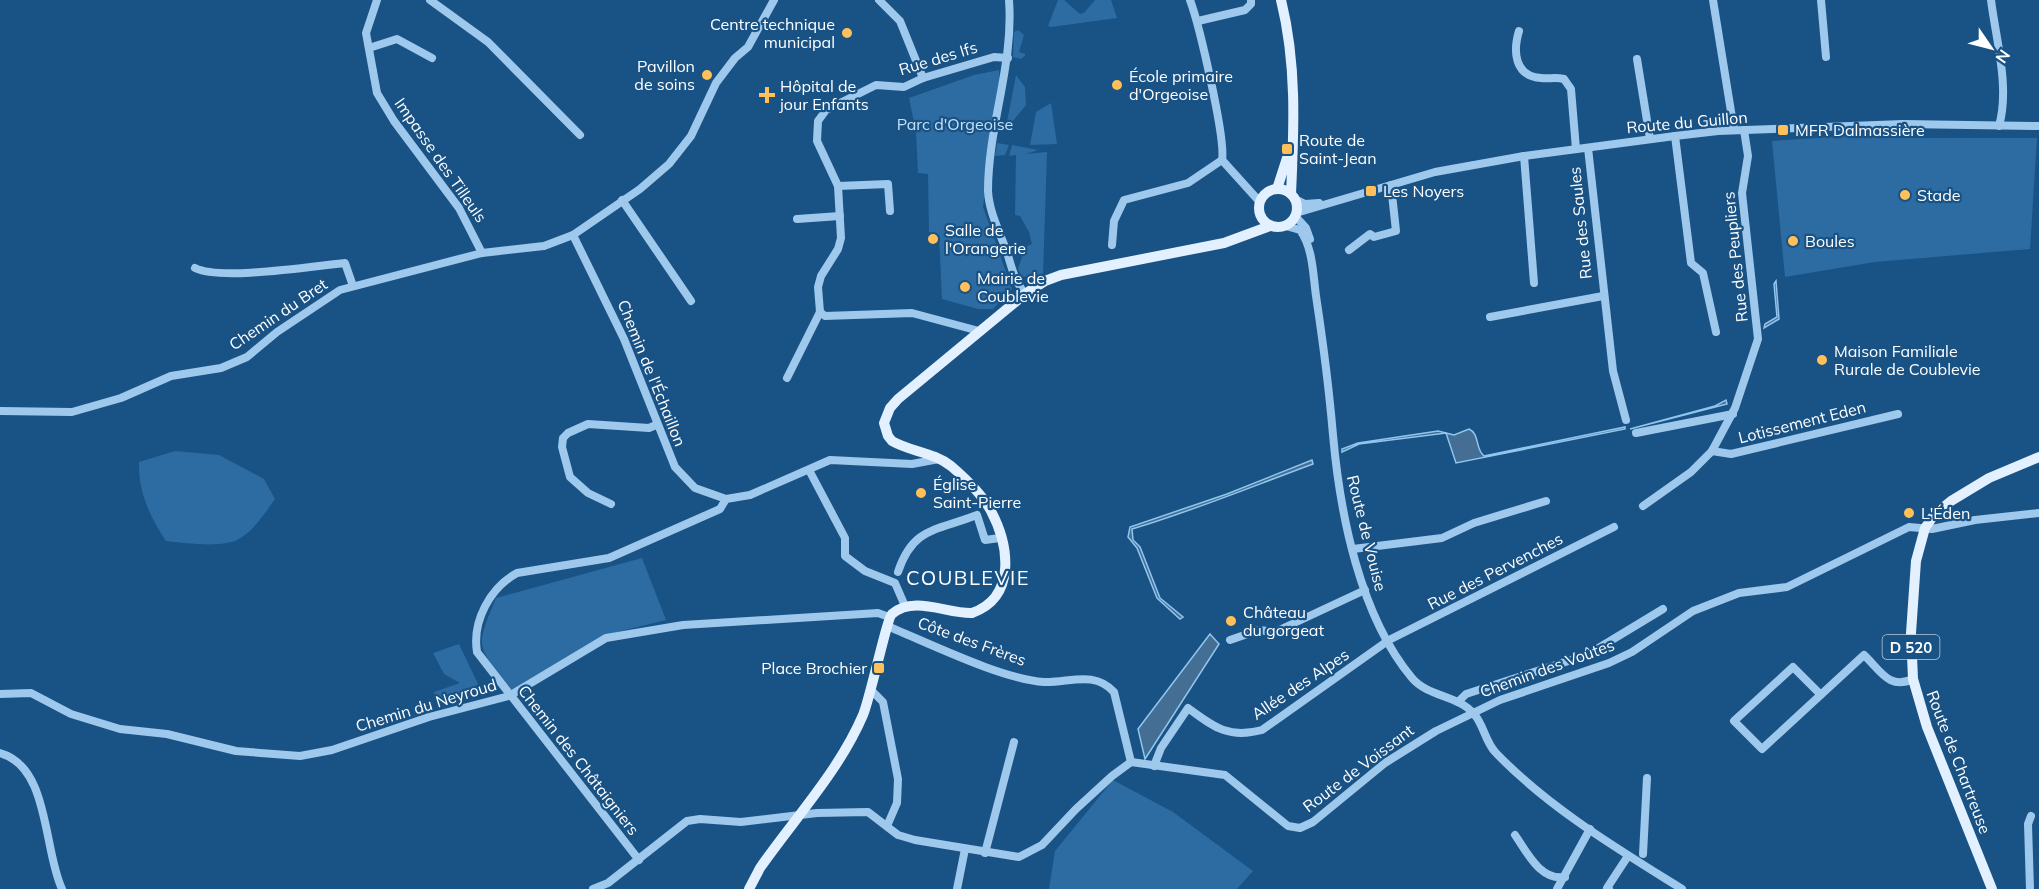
<svg xmlns="http://www.w3.org/2000/svg" width="2039" height="889" viewBox="0 0 2039 889" font-family="Mulish,sans-serif">
<style>
.green{fill:#2c6ca3}
.water{fill:#446e93;stroke:#90c5ee;stroke-width:1.5}
.lines{fill:none;stroke-linecap:round;stroke-linejoin:round}
.minor{stroke:#9ec8ec;stroke-width:8}
.major{stroke:#e3f0ff;stroke-width:10}
.poi-dot{fill:#ffbf59;stroke:#195284;stroke-width:2}
.labels{text-anchor:middle;dominant-baseline:central;stroke-width:4.5;stroke-linejoin:round;paint-order:stroke}
.shield{fill:#195284;stroke:#bacbda;stroke-width:1.5}
.shield-label{font-size:15px;font-weight:bold;fill:#fff}
.poi-label{font-size:16px;fill:#fff;stroke:#195284;text-anchor:start}
.street-label{font-size:16px;fill:#fff;stroke:#195284}
.park-label{font-size:16px;fill:#c3e0f9;stroke:#195284}
.quarter-label{font-size:20px;letter-spacing:1.5px;fill:#fff;stroke:#195284}
</style>
<rect width="100%" height="100%" fill="#195284"/>
<g class="green">
<polygon points="1058,0 1064,0 1080,14 1084,13 1095,0 1111,0 1117,18 1051,27 1048,26"/>
<polygon points="1018,30 1024,35 1019,52 1025,54 1025,56 1021,59 1013,57 1014,32"/>
<polygon points="999,70 1000,89 983,207 1012,289 993,309 978,309 942,299 939,235 929,232 928,174 918,173 916,132 909,98 974,75"/>
<polygon points="1016,75 1025,87 1026,105 1012,122 1007,122"/>
<polygon points="1051,103 1057,144 1030,145 1036,112"/>
<polygon points="1879,134 1883,138 2037,138 2030,249 1875,262 1785,277 1772,141"/>
<polygon points="997,143 1009,145 1005,155 995,156"/>
<polygon points="1012,145 1038,150 1026,154 1047,152 1043,275 1022,277 1018,269 1025,247 1032,244 1029,232 1020,216 1015,215 1016,155 1009,156"/>
<path d="M175 451 219 455 264 479 275 499C265 513 253 532 237 540 221 548 183 543 166 541 150 517 138 492 139 462Z"/>
<path d="M642 558 666 620 605 635 513 691C478 645 473 653 496 598Z"/>
<polygon points="459,644 478,684 475,686 478,690 438,705 434,692 460,683 444,674 433,653"/>
<polygon points="1113,780 1173,812 1253,871 1237,889 1049,889 1055,851"/>
</g>
<g class="water">
<polygon points="1776,281 1779,319 1764,328 1765,324 1777,317 1774,284"/>
<polygon points="1726,400 1727,404 1630,429 1715,406"/>
<path d="M1625 427V429L1456 463 1446 433 1359 444 1342 452V449L1358 443 1438 431 1454 435 1469 429C1480 434 1475 449 1484 456Z"/>
<path d="M1312 460 1313 464C1253 486 1193 511 1132 529L1133 540 1140 547 1160 598 1183 617 1180 619 1157 598 1137 548 1128 537 1130 527 1227 494Z"/>
<polygon points="1210,634 1219,644 1145,759 1138,729"/>
</g>
<g class="lines">
<g class="minor">
<polyline points="377,0 366,33 377,93 394,121 459,208 482,253"/>
<polyline points="430,0 488,42 580,135"/>
<polyline points="879,0 900,21 923,78"/>
<path d="M1009 0C1014 65 988 126 988 191 989 212 1000 233 1007 252 1011 266 1015 282 1025 294"/>
<polyline points="1713,0 1734,130"/>
<polyline points="1821,0 1826,57"/>
<path d="M1991 0C1996 40 2010 87 1999 126"/>
<polyline points="1198,21 1245,10 1251,4 1251,0"/>
<path d="M1519 31C1513 51 1514 76 1541 78 1549 79 1556 77 1564 79L1571 89 1576 149"/>
<polyline points="369,48 397,39 432,58"/>
<polyline points="1637,59 1650,139"/>
<polyline points="1675,136 1691,263 1703,273 1716,332"/>
<polyline points="1588,148 1613,371 1626,420"/>
<polyline points="1524,156 1534,283"/>
<polyline points="1222,160 1259,201"/>
<polyline points="838,186 888,184 890,211"/>
<polyline points="1295,199 1305,204 1319,203"/>
<polyline points="622,200 691,301"/>
<polyline points="1296,213 1435,172 1524,156 1675,136 1718,131 1903,124 2039,126"/>
<polyline points="1295,216 1306,228 1310,239"/>
<polyline points="797,219 840,216"/>
<path d="M1286 226 1300 230C1313 248 1313 274 1316 296 1323 342 1329 388 1333 435 1340 514 1360 616 1412 678 1428 697 1458 695 1474 714 1484 725 1485 742 1496 753 1549 808 1618 849 1682 889"/>
<polyline points="573,235 624,339 675,467 695,488 726,499"/>
<path d="M1112 245 1114 221 1124 200 1188 183 1222 160C1226 139 1199 24 1190 0"/>
<polyline points="1349,250 1370,234 1374,237 1396,231 1391,185"/>
<path d="M195 268C221 281 313 266 345 263L353 286"/>
<polyline points="820,312 825,316 912,313 979,331"/>
<polyline points="1490,317 1603,296"/>
<polyline points="787,378 820,312 818,287 821,276 838,249 841,238 838,186 817,141 818,121 826,110 876,85 904,87 923,78 994,57 1008,58"/>
<polyline points="0,411 72,412 121,398 171,376 221,368 247,357 277,332 340,290 482,253 544,246 573,235 640,189 669,164 691,136 716,83 735,58 748,47 774,0"/>
<polyline points="1636,433 1733,414"/>
<polyline points="1712,451 1731,454 1898,414"/>
<polyline points="809,470 845,538 845,556 865,571 895,583 905,606"/>
<polyline points="611,504 588,493 570,477 562,447 563,438 568,433 588,424 649,428 656,425"/>
<polyline points="1643,506 1691,472 1712,451 1735,408 1758,339 1742,193 1748,156 1744,130"/>
<polyline points="1353,549 1442,538 1474,523 1546,501"/>
<path d="M898 572C913 527 936 531 977 515L985 540 1000 538"/>
<path d="M887 626C929 643 1001 679 1044 682 1069 683 1094 670 1114 692L1131 762"/>
<polyline points="1230,640 1259,630 1275,632 1365,590"/>
<polyline points="872,691 883,702 898,779 897,803 887,826"/>
<polyline points="0,694 31,693 71,714 120,729 167,734 236,751 300,756 332,750 429,717 509,696 606,638 683,625 878,613 889,617"/>
<path d="M1821 695 1793 667 1734 721 1762 749 1864 655C1881 671 1889 690 1913 679"/>
<polyline points="1458,702 1466,694 1587,655 1663,609"/>
<path d="M0 753C50 767 43 849 62 889"/>
<polyline points="1131,762 1225,775 1288,826 1300,828 1313,822 1385,763 1436,731 1500,700 1609,663 1632,652 1693,611 1739,593 1787,587 1909,527 1932,529 1975,520 2039,513"/>
<path d="M1154 766 1161 748 1188 708C1214 727 1228 739 1262 730L1389 640 1614 527"/>
<path d="M1515 835C1527 852 1540 881 1565 877"/>
<polyline points="985,853 1014,742"/>
<polyline points="1643,854 1647,778"/>
<path d="M639 860 477 652C472 621 490 588 517 573L609 558 720 509 726 499 750 495 830 460 912 464 939 459"/>
<polyline points="593,889 608,883 687,821 700,819 741,822 817,813 868,812 898,835 915,840 1019,857 1042,845 1076,809 1112,776 1131,762"/>
<polyline points="957,889 965,849"/>
<polyline points="1557,889 1590,829"/>
<polyline points="1609,889 1607,888 1628,856"/>
<polyline points="2030,889 2028,824 2031,816"/>
</g>
<g class="major">
<path d="M1281 0C1297 64 1294 128 1291 194"/>
<circle cx="1278" cy="208" r="19"/>
<polyline points="1277,189 1287,158"/>
<path d="M749 889 760 868C795 818 839 771 863 715 870 699 887 618 892 614 914 595 947 614 972 613 1017 597 1009 545 991 511 982 494 965 478 951 466 933 452 911 452 892 441L888 436 884 423 890 408 898 399 1025 294 1045 281 1061 275 1224 243 1270 226"/>
<polyline points="1992,889 1927,727 1913,679 1911,633 1916,561 1925,528 1934,515 1951,501 1989,478 2039,457"/>
</g>
</g>
<g class="poi-dot">
<circle cx="847" cy="33" r="6"/>
<circle cx="707" cy="75" r="6"/>
<circle cx="1117" cy="85" r="6"/>
<path d="M764 86h6v6h6v6h-6v6h-6v-6h-6v-6h6z"/>
<rect x="1777" y="124" width="12" height="12" rx="3"/>
<rect x="1281" y="143" width="12" height="12" rx="3"/>
<rect x="1365" y="185" width="12" height="12" rx="3"/>
<circle cx="1905" cy="195" r="6"/>
<circle cx="933" cy="239" r="6"/>
<circle cx="1793" cy="241" r="6"/>
<circle cx="965" cy="287" r="6"/>
<circle cx="1822" cy="360" r="6"/>
<circle cx="921" cy="493" r="6"/>
<circle cx="1909" cy="513" r="6"/>
<circle cx="1231" cy="621" r="6"/>
<rect x="873" y="662" width="12" height="12" rx="3"/>
</g>
<g class="labels">
<rect class="shield" x="1882.5" y="635" width="57" height="24" rx="4.5"/>
<g class="shield-label">
<text x="1911" y="647">D 520</text>
</g>
<g class="poi-label">
<text x="835" y="24" text-anchor="end">Centre technique<tspan x="835" dy="18">municipal</tspan></text>
<text x="695" y="66" text-anchor="end">Pavillon<tspan x="695" dy="18">de soins</tspan></text>
<text x="1129" y="76">École primaire<tspan x="1129" dy="18">d'Orgeoise</tspan></text>
<text x="780" y="86">Hôpital de<tspan x="780" dy="18">jour Enfants</tspan></text>
<text x="1795" y="130">MFR Dalmassière</text>
<text x="1299" y="140">Route de<tspan x="1299" dy="18">Saint-Jean</tspan></text>
<text x="1383" y="191">Les Noyers</text>
<text x="1917" y="195">Stade</text>
<text x="945" y="230">Salle de<tspan x="945" dy="18">l'Orangerie</tspan></text>
<text x="1805" y="241">Boules</text>
<text x="977" y="278">Mairie de<tspan x="977" dy="18">Coublevie</tspan></text>
<text x="1834" y="351">Maison Familiale<tspan x="1834" dy="18">Rurale de Coublevie</tspan></text>
<text x="933" y="484">Église<tspan x="933" dy="18">Saint-Pierre</tspan></text>
<text x="1921" y="513">L'Éden</text>
<text x="1243" y="612">Château<tspan x="1243" dy="18">du gorgeat</tspan></text>
<text x="867" y="668" text-anchor="end">Place Brochier</text>
</g>
<g class="street-label">
<text transform="translate(938 58) rotate(-17)">Rue des Ifs</text>
<text transform="translate(1687 122) rotate(-5)">Route du Guillon</text>
<text transform="translate(441 160) rotate(55)">Impasse des Tilleuls</text>
<text transform="translate(1580 223) rotate(-96)">Rue des Saules</text>
<text transform="translate(1735 257) rotate(-96)">Rue des Peupliers</text>
<text transform="translate(278 314) rotate(-34)">Chemin du Bret</text>
<text transform="translate(652 373) rotate(68)">Chemin de l'Échaillon</text>
<text transform="translate(1802 422) rotate(-14)">Lotissement Eden</text>
<text transform="translate(1367 533) rotate(76)">Route de Vouise</text>
<text transform="translate(1495 571) rotate(-27)">Rue des Pervenches</text>
<text transform="translate(972 641) rotate(20)">Côte des Frères</text>
<text transform="translate(1547 668) rotate(-20)">Chemin des Voûtes</text>
<text transform="translate(1300 684) rotate(-34)">Allée des Alpes</text>
<text transform="translate(426 705) rotate(-17)">Chemin du Neyroud</text>
<text transform="translate(579 760) rotate(52)">Chemin des Châtaigniers</text>
<text transform="translate(1959 762) rotate(69)">Route de Chartreuse</text>
<text transform="translate(1358 768) rotate(-37)">Route de Voissant</text>
</g>
<g class="park-label">
<text x="955" y="124">Parc d'Orgeoise</text>
</g>
<g class="quarter-label">
<text x="968" y="577">COUBLEVIE</text>
</g>
</g>
<g transform="translate(1991 48) rotate(125)" stroke="#195284" stroke-width="4.5" paint-order="stroke">
<path d="M0-4.5L10 22L0 15L-10 22Z" fill="#ffffff"/>
<text y="-9" font-size="16" font-weight="bold" text-anchor="middle" fill="#ffffff">N</text>
</g>
</svg>
